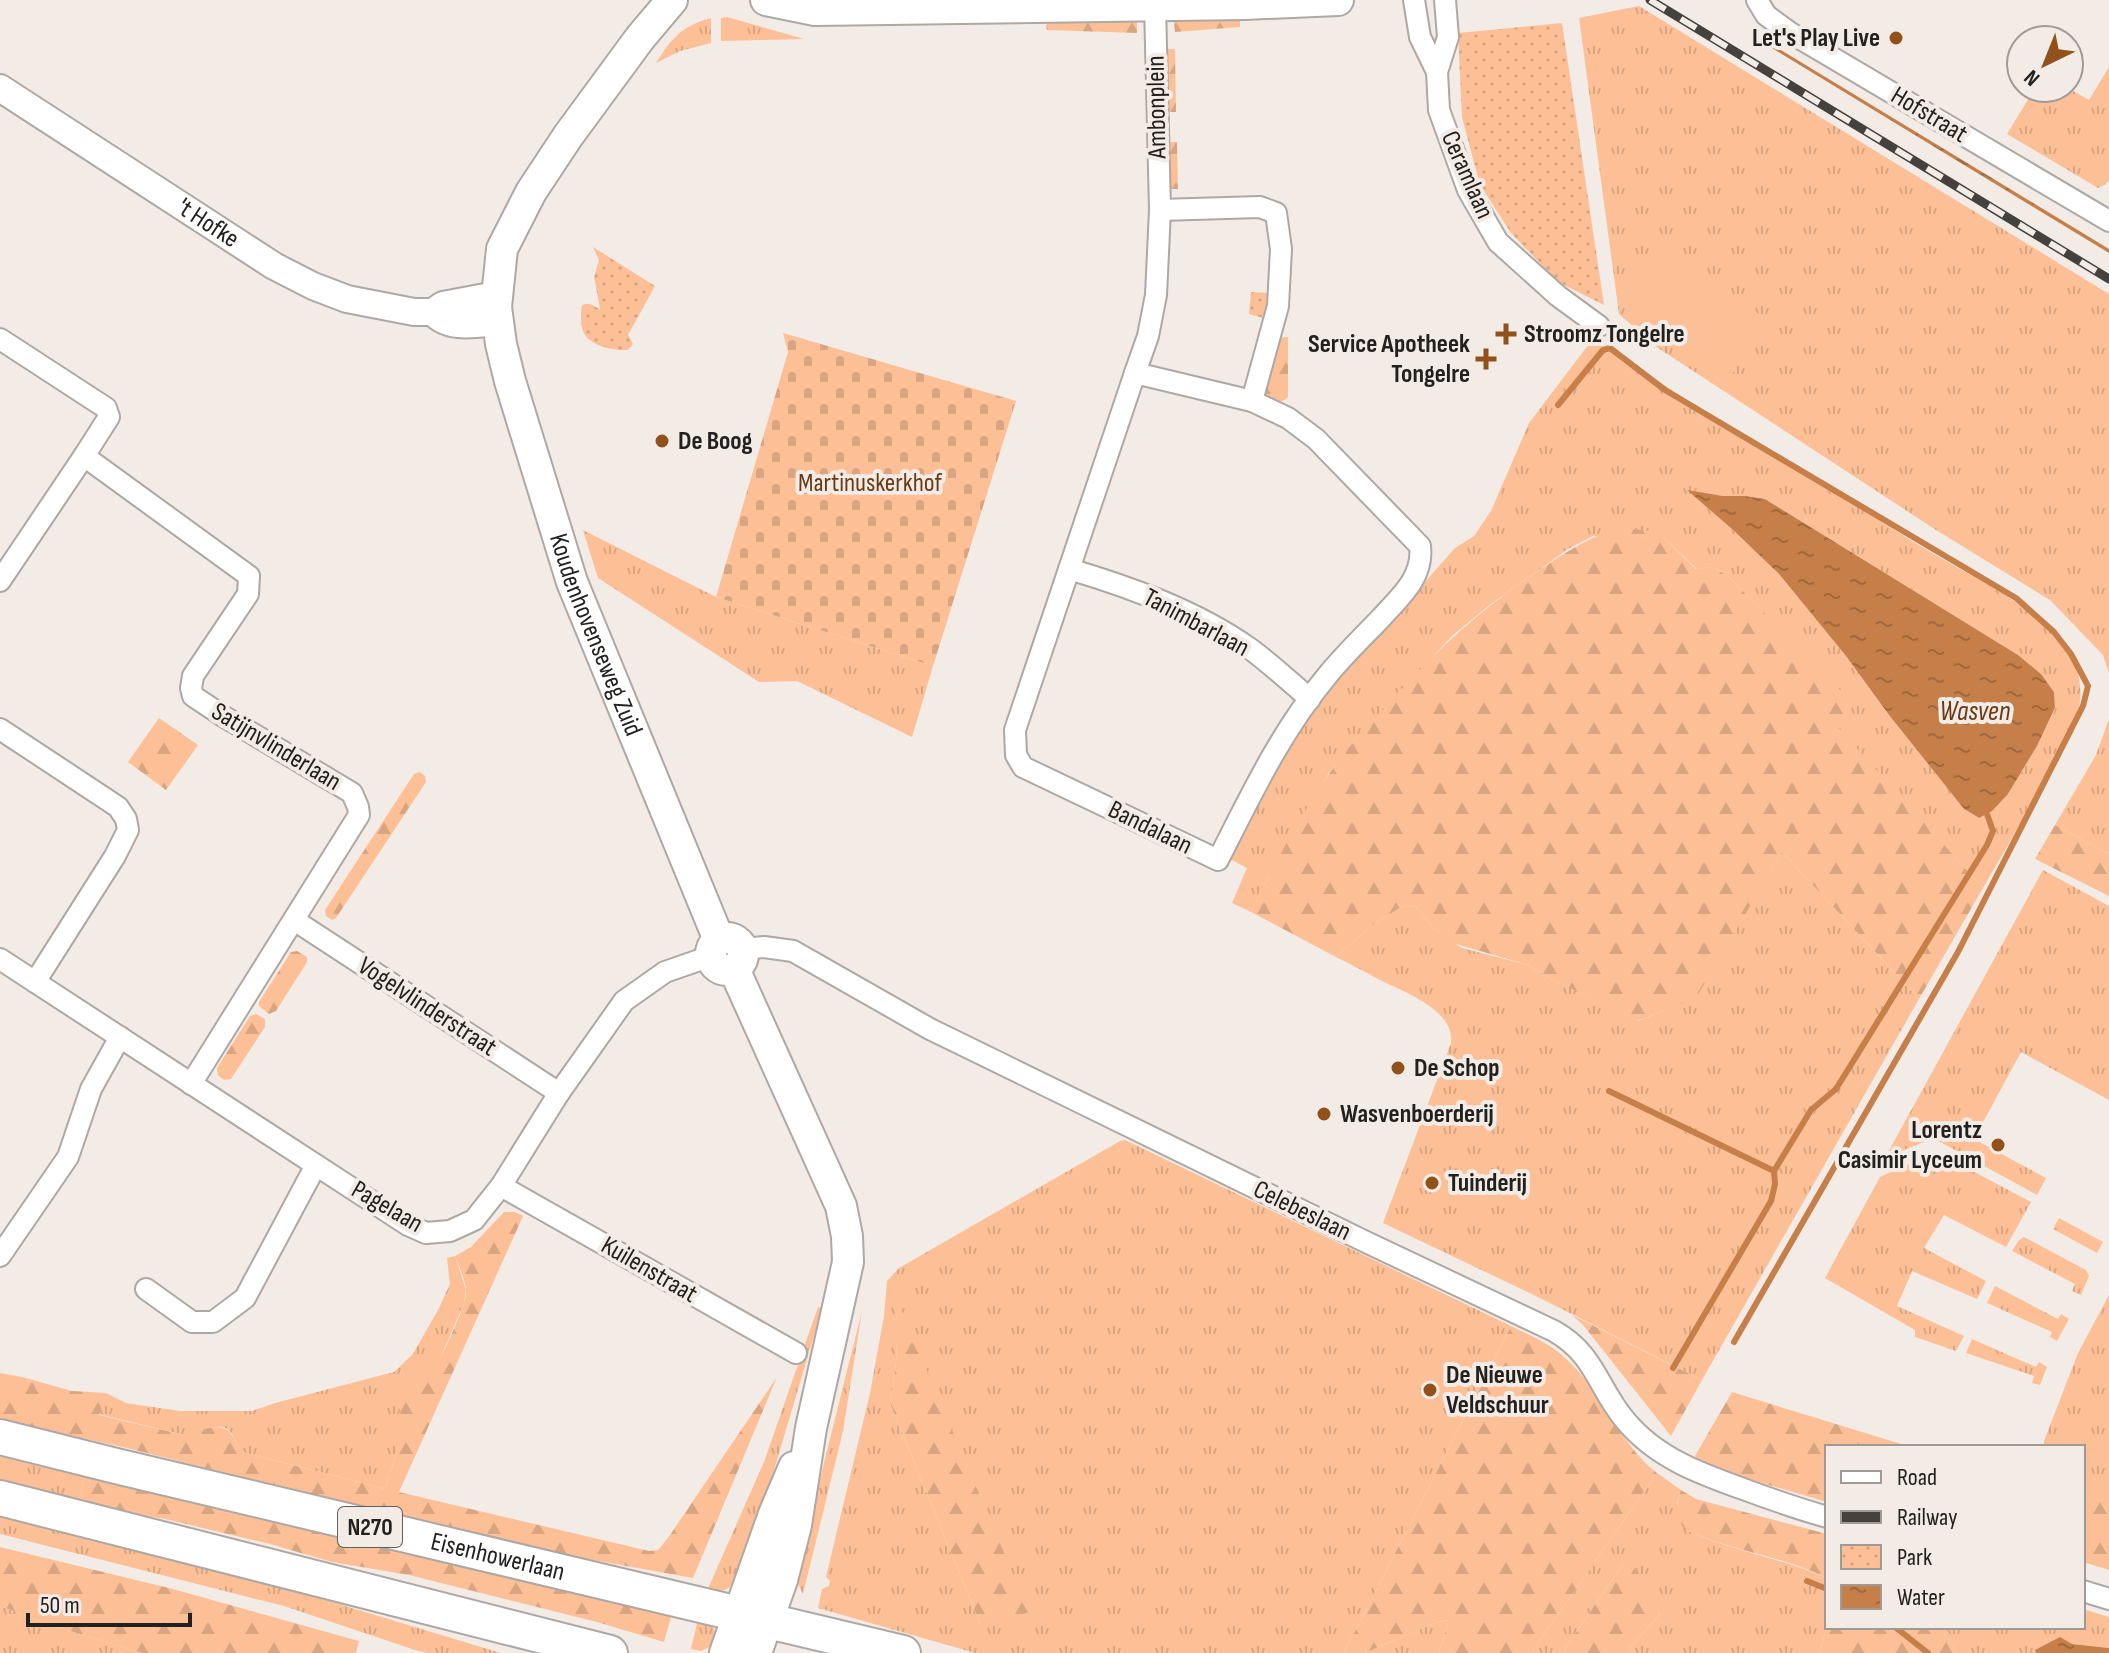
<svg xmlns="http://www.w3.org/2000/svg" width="2109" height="1653" viewBox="0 0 2109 1653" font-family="'Sofia Sans Condensed',sans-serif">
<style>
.grass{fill:url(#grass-tufts);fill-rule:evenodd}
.forest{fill:url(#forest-firs)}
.cemetery{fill:url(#cemetery-stones)}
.park{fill:url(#park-dots)}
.pitch{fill:#fdc096}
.water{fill:url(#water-ripples)}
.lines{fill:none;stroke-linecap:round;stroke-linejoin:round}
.stream{stroke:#c67f49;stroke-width:6}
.minor-casing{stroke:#aea8a4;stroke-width:24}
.tertiary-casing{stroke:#aea8a4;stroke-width:30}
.secondary-casing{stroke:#aea8a4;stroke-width:34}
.primary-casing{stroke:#aea8a4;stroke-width:38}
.minor{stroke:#fff;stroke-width:20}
.tertiary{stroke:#fff;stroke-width:26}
.secondary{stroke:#fff;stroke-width:30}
.primary{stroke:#fff;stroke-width:34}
.rail-casing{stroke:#44413e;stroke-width:9}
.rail{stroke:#f2ebe6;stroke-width:6;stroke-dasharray:18;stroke-linecap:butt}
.poi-dot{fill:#91511a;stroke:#f2ebe6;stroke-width:3}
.labels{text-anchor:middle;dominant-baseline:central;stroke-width:8;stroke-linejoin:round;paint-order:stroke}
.shield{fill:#f2ebe6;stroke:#615e5b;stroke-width:2}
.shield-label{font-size:24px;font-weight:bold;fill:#23211f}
.poi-label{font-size:26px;font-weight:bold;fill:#23211f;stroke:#f2ebe6;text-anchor:start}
.street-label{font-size:26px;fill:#23211f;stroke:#f2ebe6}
.park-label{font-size:26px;fill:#6b3b13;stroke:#f2ebe6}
.water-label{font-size:28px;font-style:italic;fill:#6a3a12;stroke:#f2ebe6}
</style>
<defs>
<pattern id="grass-tufts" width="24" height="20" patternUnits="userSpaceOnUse" patternTransform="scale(2)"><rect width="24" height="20" fill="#fdc096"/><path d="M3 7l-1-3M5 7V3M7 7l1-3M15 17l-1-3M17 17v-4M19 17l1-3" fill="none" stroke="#d9a581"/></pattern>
<pattern id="forest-firs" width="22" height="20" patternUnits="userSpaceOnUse" patternTransform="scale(2)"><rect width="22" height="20" fill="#fdc096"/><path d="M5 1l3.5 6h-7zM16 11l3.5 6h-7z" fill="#d9a581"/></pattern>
<pattern id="cemetery-stones" width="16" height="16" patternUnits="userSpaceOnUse" patternTransform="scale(2)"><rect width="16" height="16" fill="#fdc096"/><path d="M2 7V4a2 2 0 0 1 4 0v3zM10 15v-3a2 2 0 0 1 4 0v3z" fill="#d9a581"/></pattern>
<pattern id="park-dots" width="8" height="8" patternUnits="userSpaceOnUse" patternTransform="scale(2)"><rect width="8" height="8" fill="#fdc096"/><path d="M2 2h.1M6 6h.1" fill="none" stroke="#d9a581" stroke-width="1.8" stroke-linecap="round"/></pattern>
<pattern id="water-ripples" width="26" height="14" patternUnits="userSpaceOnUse" patternTransform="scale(2)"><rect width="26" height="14" fill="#c67f49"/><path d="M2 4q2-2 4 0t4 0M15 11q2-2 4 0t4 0" fill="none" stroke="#a0683c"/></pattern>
</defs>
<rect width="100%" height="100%" fill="#f2ebe6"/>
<g class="grass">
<polygon points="1639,6 2109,294 2109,673 2103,655 2050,600 1936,530 1655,346 1619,314 1579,18"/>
<polygon points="727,17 804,39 721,41 721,18"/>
<path d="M711 18V43L680 51 656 63C672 38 681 26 711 18Z"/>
<polygon points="2109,67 2109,180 2106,184 2098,188 2007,134 2035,88 2068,88 2089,100"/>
<path d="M1592 340C1700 408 1808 476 1917 544 1965 574 2024 598 2062 642 2085 670 2084 702 2072 734L1983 888 1836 726 1846 713 1811 661 1729 577 1713 567 1697 569 1664 538 1593 536 1568 549 1491 604 1453 635 1356 740 1329 773 1267 880 1251 912 1232 903 1247 868 1226 857 1295 735 1325 695 1455 548 1474 536 1491 511 1529 423ZM1689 491 1723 496H1745L1765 499 2018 655 2041 674 2054 692 2055 709 2037 746 2008 794 1978 818 1964 809 1889 715 1846 656 1779 574 1732 529Z"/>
<polygon points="583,530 716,597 933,666 912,737 797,681 759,682 598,578"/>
<polygon points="2109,719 2109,854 2055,825 2096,755"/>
<path d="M1782 852 1919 999 1702 1380 1542 1299 1383 1223 1451 1043C1455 1010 1404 992 1380 980 1365 972 1351 964 1336 957L1375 923 1405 905 1416 907 1434 929 1462 948 1528 965 1555 981 1638 1021 1696 997Z"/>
<polygon points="2043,870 2109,906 2109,1100 2021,1052 1974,1139 2046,1178 2037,1195 1933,1138 1885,1158"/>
<path d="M1125 1140 1511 1326 1344 1653H975L818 1608 822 1589 829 1586 830 1581 826 1577 870 1393 884 1316 887 1281 899 1268 1120 1141ZM896 1298 982 1628 890 1403C898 1367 898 1334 896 1298Z"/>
<polygon points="1933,1153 1946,1157 2031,1202 2006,1247 1944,1215 1924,1248 1986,1281 1977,1299 1912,1271 1897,1306 1964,1336 1956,1351 1915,1337 1915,1330 1825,1278 1880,1177"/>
<polygon points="2059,1218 2103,1242 2097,1253 2053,1229"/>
<polygon points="2024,1237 2086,1270 2089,1276 2081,1295 2072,1291 2075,1284 2012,1251 2019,1240"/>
<path d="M455 1256 466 1290 464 1303 436 1368 426 1380 411 1389 399 1406 403 1423 402 1435 385 1489 242 1452C237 1447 236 1440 232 1434 222 1420 207 1430 194 1433 190 1434 185 1434 180 1434L98 1414 106 1393 126 1403 180 1411H252L275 1403 394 1372 413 1354 439 1308 450 1284 447 1258Z"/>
<polygon points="1995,1286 2058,1319 2061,1314 2069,1319 2057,1341 2050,1337 2052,1332 1987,1303"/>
<polygon points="2109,1295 2109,1503 2083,1495 2083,1447 2044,1447 2044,1441 2078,1353"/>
<path d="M818 1307 822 1309 743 1574C730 1589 726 1592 706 1593L764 1462Z"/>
<polygon points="862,1311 843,1431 803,1594 798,1584 797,1571"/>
<polygon points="1972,1339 2036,1367 2039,1362 2047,1367 2040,1385 2032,1383 2034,1376 1966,1353"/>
<polygon points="0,1454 86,1474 77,1504 0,1483"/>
<path d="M1657 1473 1681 1490 1677 1503 1686 1530C1731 1551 1782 1558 1827 1578V1625L1820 1653H1625L1660 1614 1623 1564 1562 1653H1531Z"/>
<polygon points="0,1516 312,1596 501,1653 427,1653 415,1650 284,1606 0,1534"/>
<polygon points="0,1606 54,1626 142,1653 0,1653"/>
<polygon points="2083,1609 2109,1617 2109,1648 2072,1644 2036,1650 2036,1653 1957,1653 1940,1627 2083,1627"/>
<polygon points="698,1619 710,1622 716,1633 713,1645 701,1651 691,1649"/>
<polygon points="1448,1620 1448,1624 1439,1653 1365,1653 1432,1624"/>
</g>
<g class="forest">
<polygon points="1240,13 1240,27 1175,32 1173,14"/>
<polygon points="1137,16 1137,33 1047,30 1046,25 1050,19"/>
<polygon points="1166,49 1175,49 1176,112 1168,112"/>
<polygon points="1168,142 1177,142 1178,189 1169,189"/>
<path d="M1288 337V397C1279 406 1271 402 1264 392L1278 338Z"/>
<path d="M1619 527 1651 531 1664 538 1696 569 1713 567 1729 577 1847 697 1846 713 1837 726 1983 888 1919 999 1782 852 1696 998 1637 1021 1555 981 1528 965 1453 943 1434 929 1416 907 1405 905 1375 923 1336 957 1251 912C1274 865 1299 817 1329 774 1346 749 1368 726 1388 704 1433 654 1473 616 1529 577 1558 557 1585 539 1619 527Z"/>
<polygon points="159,718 198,745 166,790 128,762"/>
<polygon points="420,772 425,776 426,782 336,918 332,920 326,916 325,910 414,774"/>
<polygon points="2055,825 2109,854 2109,896 2035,859"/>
<polygon points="297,951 307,957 307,962 276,1011 269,1014 259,1006 259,1002 291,952"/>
<polygon points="256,1014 265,1019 265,1027 231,1079 224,1080 218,1075 217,1068 250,1016"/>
<path d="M504 1212H515L523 1216 399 1492 649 1551 658 1550 668 1538 777 1377 693 1578 504 1544 131 1449 0 1419V1373L22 1377 72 1391 106 1393 99 1415 180 1434C198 1434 220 1418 232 1435 236 1440 237 1447 242 1452L385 1489C391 1469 399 1449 402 1429 404 1419 396 1408 401 1399 407 1388 421 1385 429 1376 439 1365 466 1306 466 1292 466 1281 459 1267 455 1256L471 1247Z"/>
<path d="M895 1295 1029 1612 982 1628 890 1403C898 1366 898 1332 895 1295Z"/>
<polygon points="1572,1315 1702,1380 1671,1436 1583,1325"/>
<path d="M1511 1326C1529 1335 1549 1343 1564 1357 1602 1390 1617 1442 1657 1473L1531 1653H1439L1448 1624 1447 1620 1432 1624 1365 1653H1344Z"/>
<polygon points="1732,1392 1911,1447 1827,1447 1827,1502 1735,1475 1700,1461 1695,1456"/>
<polygon points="86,1474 673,1610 664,1642 597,1622 409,1575 332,1562 270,1544 165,1519 77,1504"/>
<path d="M1681 1490 1696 1499 1827 1534V1578C1783 1556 1731 1551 1686 1530 1674 1519 1676 1504 1681 1490Z"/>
<polygon points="2083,1495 2109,1502 2109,1570 2083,1562"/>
<polygon points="0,1547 173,1589 359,1641 356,1653 142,1653 54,1626 0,1606"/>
<polygon points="1629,1559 1660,1614 1625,1653 1562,1653 1623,1564"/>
<polygon points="1827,1625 1827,1627 1940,1627 1957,1653 1820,1653"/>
</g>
<polygon class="cemetery" points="783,333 1016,401 933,666 716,597 788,352"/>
<g class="park">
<polygon points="1562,23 1604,305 1558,282 1511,233 1480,185 1462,117 1458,33"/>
<path d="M593 247 655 286 628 335 633 344 628 350C615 351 588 346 583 331 580 323 581 313 582 305 590 301 594 307 600 309L594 277 599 260Z"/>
<polygon points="1251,292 1270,293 1266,319 1249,314"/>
</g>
<polygon class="pitch" points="1660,249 1766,319 1733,373 1624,301"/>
<g class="water">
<polygon points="1758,36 2109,249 2109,253 1757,39"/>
<polygon points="1687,490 1723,496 1745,496 1765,499 2018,655 2041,674 2054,692 2055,708 2037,746 2008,794 1992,811 1979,818 1964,809 1889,715 1846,656 1779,574 1732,529"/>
<polygon points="2060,1637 2072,1644 2109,1648 2109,1653 2036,1653 2035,1650"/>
</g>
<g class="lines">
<g class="stream">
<polyline points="1558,405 1603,350 1610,348 1665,390 2016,598 2054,632 2071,654 2088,686 2083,706 1958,952 1734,1342"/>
<polyline points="1609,1091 1774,1171"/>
<polyline points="1673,1368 1771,1201 1775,1184 1774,1171 1811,1110 1836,1089 1987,845 1993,831 1987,814"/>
<polyline points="1807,1581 1827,1589"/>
<polyline points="1895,1627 1928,1653"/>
</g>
<g class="minor-casing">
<g id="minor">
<polyline points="1414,0 1420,37 1437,72"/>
<polyline points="1445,0 1448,37 1437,72 1439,110 1468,190 1498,242 1558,296 1599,326"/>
<polyline points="1757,0 1766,15 1789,32 2109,221"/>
<polyline points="1160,210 1260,207 1276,213 1281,249 1278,306 1252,401"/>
<polyline points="0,339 106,408 109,417 84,456 249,576 248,594 193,676 191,688 193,696 223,716 352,793 358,807 359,815 191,1084"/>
<path d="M1135 373 1252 401 1288 418 1316 439 1420 546C1424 577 1400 597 1381 618 1363 637 1343 656 1327 676 1281 731 1250 797 1218 860L1023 767 1016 755 1015 730Z"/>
<polyline points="1135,373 1148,336 1156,295 1160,210 1155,5"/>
<path d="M1069 569C1130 587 1197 611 1249 648 1270 663 1290 682 1310 699"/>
<polyline points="0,581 84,456"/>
<polyline points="0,729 118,807 126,819 128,830 115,856 35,982"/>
<polyline points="294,920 559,1093"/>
<path d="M743 949 764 947 793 951 930 1029 1366 1242 1554 1331C1595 1354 1598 1388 1625 1420 1656 1458 1701 1474 1746 1490 1773 1500 1799 1509 1827 1517"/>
<polyline points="0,959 408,1225 426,1233 450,1231 474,1220 501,1186 559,1093 624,1001 665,972 711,956"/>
<polyline points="501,1186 796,1353"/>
<polyline points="0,1256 68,1157 91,1089 120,1037"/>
<polyline points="146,1289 192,1322 213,1322 245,1298 316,1165"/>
<polyline points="2083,1591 2109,1599"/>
</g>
</g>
<g class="tertiary-casing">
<g id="tertiary">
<path id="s1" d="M0 88 274 266 313 286 347 299 414 312H433L443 305 496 295"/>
<path d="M433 312C449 330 476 324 497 322"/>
</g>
</g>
<g class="secondary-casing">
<g id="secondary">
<path id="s2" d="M672 0 640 38 568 136 531 192 502 249 496 307 501 344 510 381 572 582 719 940"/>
<polyline points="766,0 815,10 1245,4 1338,0"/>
<circle cx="727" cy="954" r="16"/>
<polyline points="734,969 841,1206 847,1236 848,1262 811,1428 796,1525 782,1580 756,1653"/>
<polyline points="725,1653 774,1514 794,1467"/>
</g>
</g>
<g class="primary-casing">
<g id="primary">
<path id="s3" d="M0 1437 116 1466 903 1653"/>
<polyline points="0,1498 610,1653"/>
</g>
</g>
<use href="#minor" class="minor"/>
<use href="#tertiary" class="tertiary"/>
<use href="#secondary" class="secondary"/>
<use href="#primary" class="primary"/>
<g class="rail-casing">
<polyline id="rail" points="1650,0 2109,279"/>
</g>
<use href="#rail" class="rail"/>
</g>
<g class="poi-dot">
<circle cx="1896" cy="38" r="8"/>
<path d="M1502 322h8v8h8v8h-8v8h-8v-8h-8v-8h8z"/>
<path d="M1482 347h8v8h8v8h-8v8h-8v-8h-8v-8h8z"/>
<circle cx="662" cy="441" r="8"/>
<circle cx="1398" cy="1068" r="8"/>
<circle cx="1324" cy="1114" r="8"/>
<circle cx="1998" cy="1145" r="8"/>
<circle cx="1432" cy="1183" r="8"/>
<circle cx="1430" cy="1390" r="8"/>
</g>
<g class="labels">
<rect class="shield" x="338" y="1507" width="64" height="40" rx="6"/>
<g class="shield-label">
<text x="370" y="1527">N270</text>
</g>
<g class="poi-label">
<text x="1880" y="38" text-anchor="end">Let's Play Live</text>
<text x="1524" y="334">Stroomz Tongelre</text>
<text x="1470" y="344" text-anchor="end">Service Apotheek<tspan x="1470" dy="30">Tongelre</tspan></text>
<text x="678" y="441">De Boog</text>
<text x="1414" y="1068">De Schop</text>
<text x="1340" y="1114">Wasvenboerderij</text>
<text x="1982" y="1130" text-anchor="end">Lorentz<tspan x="1982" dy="30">Casimir Lyceum</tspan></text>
<text x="1448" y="1183">Tuinderij</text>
<text x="1446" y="1375">De Nieuwe<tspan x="1446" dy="30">Veldschuur</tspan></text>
</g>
<g class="street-label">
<text transform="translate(1157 107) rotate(-91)">Ambonplein</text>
<text transform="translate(1929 115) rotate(31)">Hofstraat</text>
<text transform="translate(1467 175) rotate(66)">Ceramlaan</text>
<text stroke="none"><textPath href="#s1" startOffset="248">'t Hofke</textPath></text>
<text transform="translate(1196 623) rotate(28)">Tanimbarlaan</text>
<text stroke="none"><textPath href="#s2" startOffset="704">Koudenhovenseweg Zuid</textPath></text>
<text transform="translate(276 747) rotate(31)">Satijnvlinderlaan</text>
<text transform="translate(1150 828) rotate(26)">Bandalaan</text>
<text transform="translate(427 1007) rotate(33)">Vogelvlinderstraat</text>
<text transform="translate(387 1207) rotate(30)">Pagelaan</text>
<text transform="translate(1302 1211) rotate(26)">Celebeslaan</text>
<text transform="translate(649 1270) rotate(30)">Kuilenstraat</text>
<text stroke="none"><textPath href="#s3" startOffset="512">Eisenhowerlaan</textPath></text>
</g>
<g class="park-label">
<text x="870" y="483">Martinuskerkhof</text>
</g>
<g class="water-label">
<text x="1975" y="711">Wasven</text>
</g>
</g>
<rect x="1825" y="1445" width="260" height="184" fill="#f2ebe6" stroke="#9f9a96" stroke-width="2"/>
<rect x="1841" y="1471" width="40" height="12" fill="#ffffff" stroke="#9f9a96" stroke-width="2"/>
<text x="1897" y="1485" font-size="24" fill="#23211f">Road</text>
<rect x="1841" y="1511" width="40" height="12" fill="#44413e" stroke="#9f9a96" stroke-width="2"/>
<text x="1897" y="1525" font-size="24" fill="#23211f">Railway</text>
<rect x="1841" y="1545" width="40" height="24" fill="url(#park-dots)" stroke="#9f9a96" stroke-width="2"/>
<text x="1897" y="1565" font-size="24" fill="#23211f">Park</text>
<rect x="1841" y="1585" width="40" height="24" fill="url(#water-ripples)" stroke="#9f9a96" stroke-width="2"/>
<text x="1897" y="1605" font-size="24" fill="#23211f">Water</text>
<g transform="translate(2045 64) rotate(223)"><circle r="38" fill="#f2ebe6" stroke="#9f9a96" stroke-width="2"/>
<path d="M0-6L14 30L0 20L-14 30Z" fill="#91511a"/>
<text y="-12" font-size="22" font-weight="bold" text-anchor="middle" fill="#23211f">N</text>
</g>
<path d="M28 1613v12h162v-12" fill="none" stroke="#23211f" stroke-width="4"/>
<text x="40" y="1613" font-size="24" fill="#23211f" stroke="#f2ebe6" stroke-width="6" paint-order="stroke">50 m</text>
</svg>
